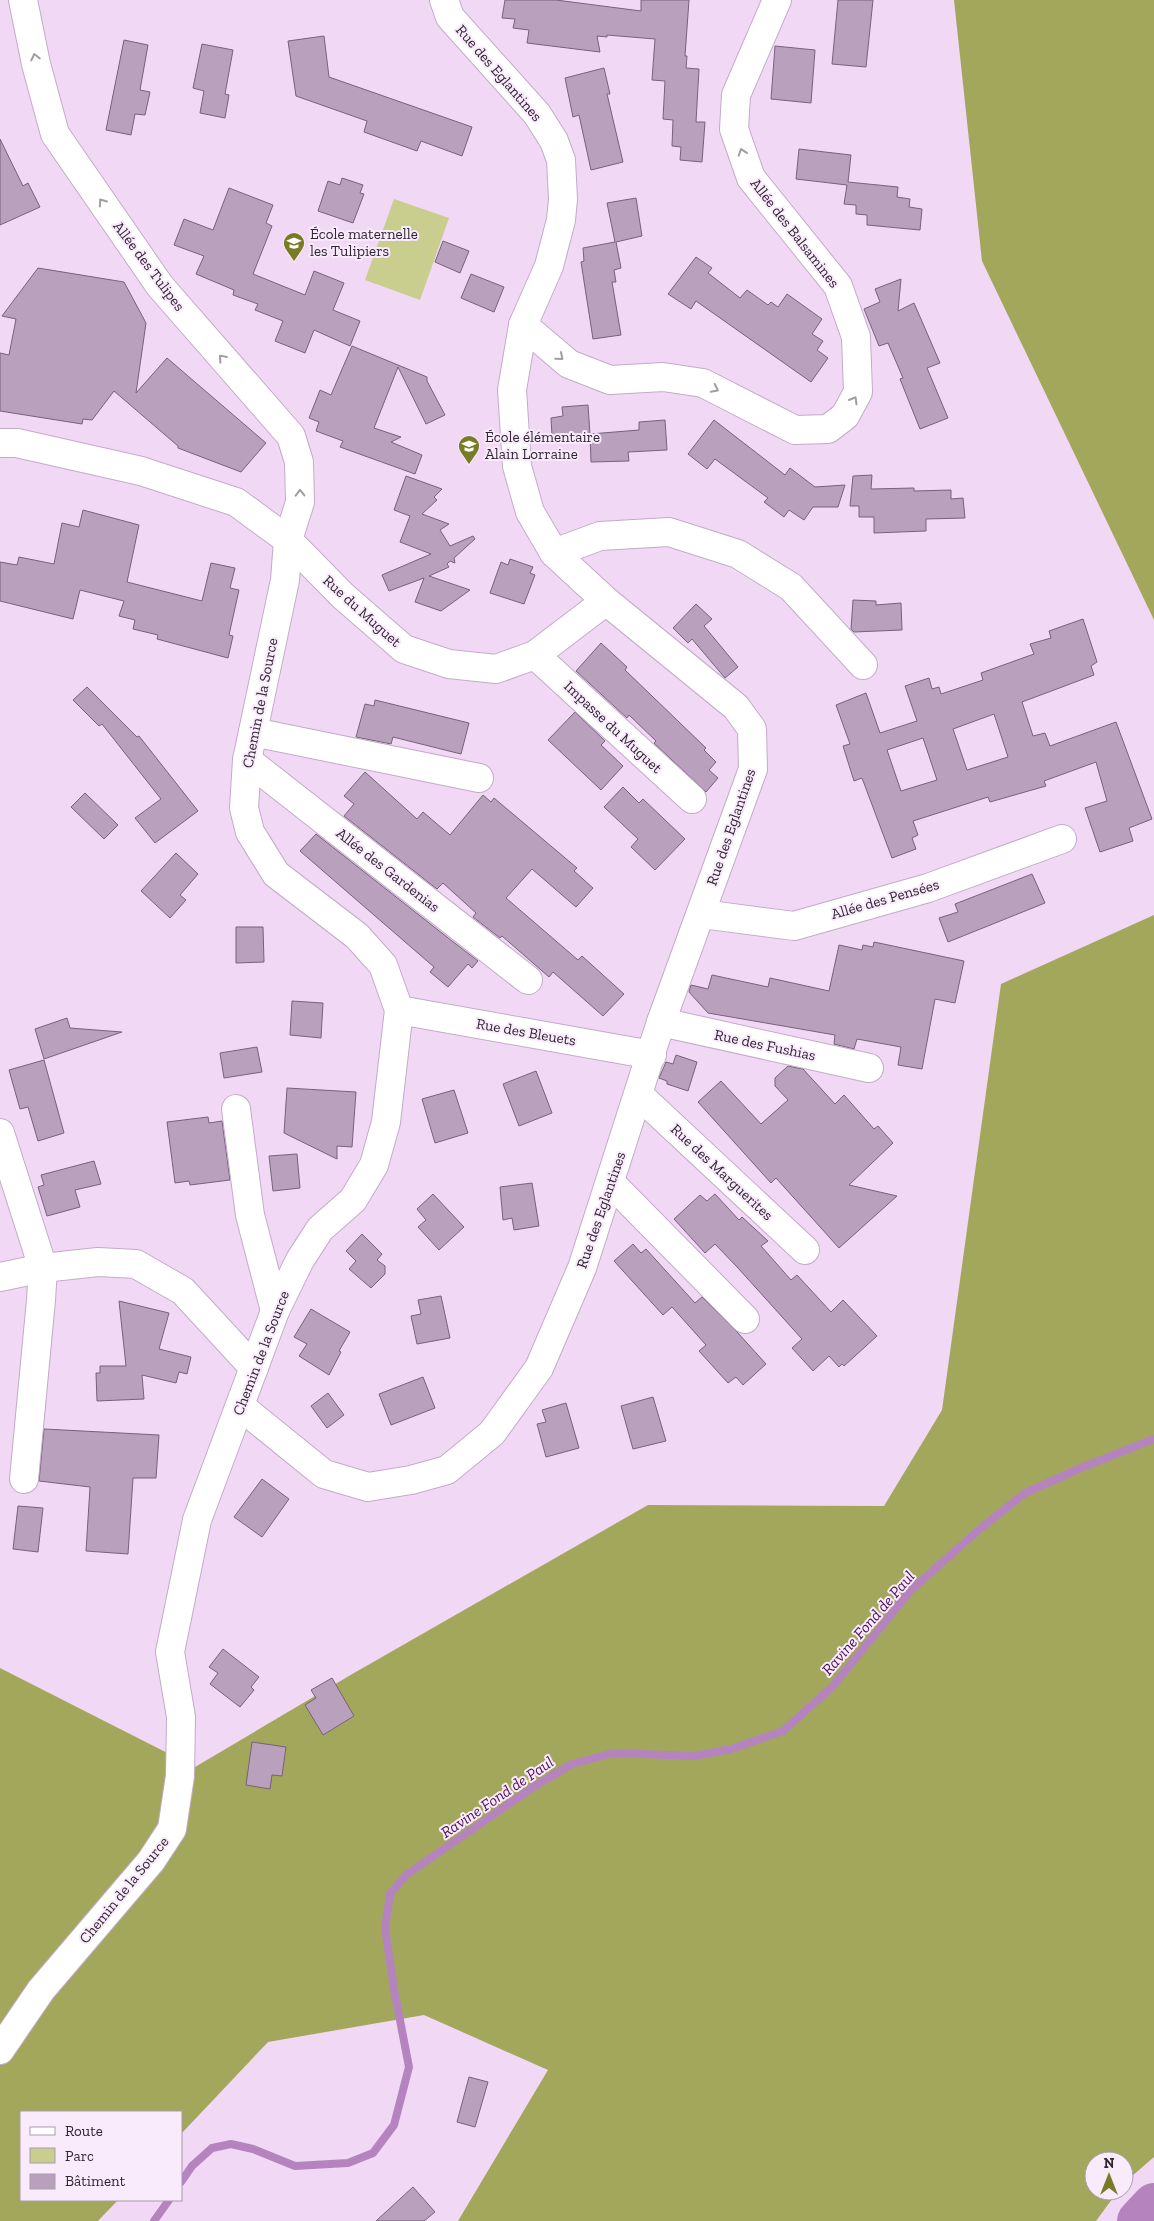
<svg xmlns="http://www.w3.org/2000/svg" width="1154" height="2221" viewBox="0 0 1154 2221" font-family="'Zilla Slab',serif">
<style>
.green{fill:#c9ce8f}
.forest{fill:#a3a75b}
.lines{fill:none;stroke-linecap:round;stroke-linejoin:round}
.stream{stroke:#b584bf;stroke-width:8}
.river{stroke:#b584bf;stroke-width:44}
.building{fill:#b9a1be;stroke:#77617b;fill-rule:evenodd}
.minor-casing{stroke:#c3abc8;stroke-width:30}
.minor{stroke:#fff;stroke-width:28}
.oneway{stroke:#a29da3}
.labels{text-anchor:middle;dominant-baseline:central;stroke-width:4;stroke-linejoin:round;paint-order:stroke}
.street-label{font-size:15px;fill:#302632;stroke:#f9eafc}
.poi-label{font-size:15px;fill:#302632;stroke:#f9eafc;text-anchor:start}
.water-label{font-size:16px;font-style:italic;fill:#4c0e57;stroke:#f9eafc}
</style>
<rect width="100%" height="100%" fill="#f1d9f6"/>
<polygon class="green" points="394,199 449,218 420,300 365,280"/>
<g class="forest">
<polygon points="954,0 1154,0 1154,620 982,261"/>
<polygon points="1154,915 1154,2157 1124,2183 1124,2161 1094,2161 1094,2191 1118,2191 1096,2221 458,2221 548,2070 424,2015 268,2042 181,2134 181,2112 21,2112 21,2200 118,2200 98,2221 0,2221 0,1668 195,1767 354,1673 648,1505 884,1506 942,1410 1001,984"/>
</g>
<g class="lines">
<g class="stream">
<polyline points="181,2182 192,2166 212,2148 231,2144 253,2149 295,2166 348,2163 373,2153 394,2125 409,2067 394,1989 385,1928 390,1894 406,1875 535,1786 572,1764 613,1753 694,1756 731,1749 783,1731 833,1686 911,1590 981,1528 1025,1493 1083,1467 1154,1439"/>
<polyline points="154,2221 169,2200"/>
</g>
<polyline class="river" points="1139,2221 1154,2205"/>
</g>
<g class="building">
<polygon points="505,0 556,0 641,11 641,0 689,0 685,56 687,56 686,68 699,69 696,122 705,122 702,162 680,160 681,147 672,146 673,120 663,119 665,81 652,80 655,39 607,35 607,37 597,36 600,52 527,43 529,30 513,28 515,19 502,18"/>
<polygon points="838,0 873,0 866,67 832,64"/>
<polygon points="324,36 329,77 472,127 462,156 421,141 417,151 364,132 367,121 296,96 288,41"/>
<polygon points="124,40 148,45 140,90 150,92 145,115 135,114 131,135 106,130"/>
<polygon points="202,44 233,50 225,94 229,95 225,118 200,113 204,91 193,88"/>
<polygon points="775,46 815,50 811,103 771,99"/>
<polygon points="604,68 610,94 607,94 623,162 591,170 579,115 573,117 565,78"/>
<polygon points="0,139 23,186 28,183 40,207 0,225"/>
<polygon points="799,149 851,155 848,182 898,187 897,197 910,199 909,207 922,209 920,230 867,225 867,215 856,214 856,205 844,204 847,185 796,179"/>
<polygon points="342,178 363,185 360,193 364,194 353,223 318,211 328,181 340,185"/>
<polygon points="229,188 273,205 266,223 272,226 253,274 305,295 314,271 344,283 333,310 360,321 350,346 314,330 305,353 275,341 283,321 255,310 258,304 233,295 234,290 196,274 204,256 174,245 184,219 213,230"/>
<polygon points="636,198 642,236 616,242 621,268 614,270 616,282 612,282 621,335 593,339 581,262 584,261 583,248 615,242 607,203"/>
<polygon points="443,241 469,251 460,273 435,262"/>
<polygon points="696,257 712,268 708,273 740,298 747,290 768,305 771,302 778,307 787,294 822,319 812,334 823,341 817,350 828,358 811,382 696,301 691,309 668,294"/>
<polygon points="38,268 124,282 146,323 136,393 167,358 266,443 241,472 178,448 178,446 114,391 92,420 83,419 82,424 0,411 0,353 9,355 16,319 2,316"/>
<polygon points="471,274 504,287 494,312 461,298"/>
<polygon points="901,279 898,311 914,303 940,363 927,368 948,418 920,429 900,379 903,378 888,343 879,346 864,309 880,302 875,289"/>
<polygon points="352,346 427,377 427,381 445,415 426,424 398,367 374,428 401,437 391,442 422,455 415,474 340,447 343,441 316,431 319,422 309,418 320,390 331,395"/>
<polygon points="588,405 590,434 552,436 551,418 563,416 562,407"/>
<polygon points="665,420 667,450 628,452 629,461 591,462 590,434 639,430 639,422"/>
<polygon points="714,420 785,475 790,468 815,487 845,485 838,507 813,507 804,520 789,510 784,517 764,502 768,498 715,459 707,469 688,454"/>
<polygon points="872,475 871,489 914,488 914,491 951,490 951,499 963,498 965,518 926,519 926,531 874,533 874,517 859,517 859,506 850,506 853,476"/>
<polygon points="406,476 442,489 434,497 437,500 422,514 449,524 440,530 450,546 473,536 475,539 454,558 455,563 450,561 447,564 449,567 429,576 470,590 441,611 415,602 424,578 389,591 382,575 431,554 400,542 410,516 394,510"/>
<polygon points="83,510 139,525 127,582 202,601 211,563 235,568 230,588 239,590 229,635 233,636 228,658 157,639 158,635 133,629 135,620 119,616 124,601 80,590 73,619 0,601 0,562 17,565 19,557 54,564 62,523 79,527"/>
<polygon points="510,559 533,567 530,573 535,575 524,604 490,593 501,562 508,565"/>
<polygon points="853,600 876,601 876,605 901,603 902,630 854,632 851,629"/>
<polygon points="696,604 712,619 704,626 738,667 725,678 692,639 688,643 673,628"/>
<path d="M1083 619 1097 662 1091 666 1094 675 1022 702 1033 736 1045 733 1050 746 1116 722 1152 819 1129 828 1133 841 1100 852 1085 808 1107 801 1096 762 1044 781 1046 786 990 802 988 797 913 821 918 835 912 838 916 849 892 858 862 778 854 781 843 746 850 744 836 705 866 693 880 733 917 721 905 686 929 678 932 689 939 687 941 694 983 680 981 673 1034 654 1030 644 1051 638 1049 631ZM994 714 1008 757 967 770 953 729ZM923 738 937 780 901 791 887 750Z"/>
<polygon points="601,643 627,667 625,670 706,748 704,750 716,762 709,770 718,778 706,792 654,743 656,741 629,715 627,718 576,671"/>
<polygon points="87,687 137,737 139,736 198,811 155,843 135,818 161,799 102,724 99,726 73,700"/>
<polygon points="375,700 469,723 461,754 393,737 391,744 356,737 365,704 374,706"/>
<polygon points="575,712 605,741 601,745 623,766 601,790 548,740"/>
<polygon points="365,772 417,819 423,812 450,835 483,795 491,802 494,798 577,868 574,871 593,888 576,907 532,869 506,898 578,960 582,956 624,994 603,1016 553,972 549,977 502,936 500,938 473,917 476,913 443,883 437,889 344,816 354,804 344,796"/>
<polygon points="623,787 639,803 643,799 685,839 655,870 631,847 638,839 604,807"/>
<polygon points="85,793 118,825 104,839 71,807"/>
<polygon points="316,834 452,941 478,961 472,968 468,964 448,987 430,972 434,967 300,851"/>
<polygon points="176,853 198,874 180,895 186,900 170,918 141,891"/>
<polygon points="1032,874 1045,903 948,942 939,918 958,912 955,904"/>
<polygon points="236,927 263,927 264,962 236,963"/>
<polygon points="874,942 964,961 955,1003 935,999 922,1069 898,1065 901,1047 857,1039 854,1049 834,1044 835,1035 708,1013 689,992 691,985 708,989 712,975 768,987 770,978 829,991 839,945 862,950 863,945 873,947"/>
<polygon points="292,1001 323,1003 321,1038 290,1035"/>
<polygon points="67,1018 70,1028 122,1032 44,1059 35,1029"/>
<polygon points="257,1047 262,1072 224,1078 220,1053"/>
<polygon points="676,1055 697,1062 688,1091 667,1084 667,1081 659,1078 666,1062 673,1064"/>
<polygon points="44,1060 64,1133 38,1141 28,1107 20,1109 9,1070"/>
<polygon points="788,1066 803,1069 835,1104 844,1095 874,1129 878,1126 893,1143 849,1185 897,1196 839,1248 776,1178 771,1183 698,1102 721,1081 761,1124 788,1100 775,1086 775,1078"/>
<polygon points="536,1071 552,1113 519,1126 503,1084"/>
<polygon points="287,1088 356,1092 352,1147 337,1146 337,1159 284,1133"/>
<polygon points="454,1090 468,1133 435,1143 422,1099"/>
<polygon points="208,1117 209,1123 222,1121 230,1180 190,1185 189,1181 175,1183 167,1122"/>
<polygon points="297,1154 300,1188 273,1191 269,1156"/>
<polygon points="94,1161 101,1184 75,1190 80,1207 47,1216 38,1187 44,1185 41,1175"/>
<polygon points="532,1183 539,1226 514,1230 512,1218 503,1220 500,1187"/>
<polygon points="433,1194 464,1227 439,1250 418,1227 426,1220 417,1209"/>
<polygon points="715,1194 739,1220 742,1217 768,1241 761,1246 791,1280 797,1275 831,1312 843,1300 877,1336 844,1366 842,1364 839,1367 829,1356 813,1371 792,1348 802,1339 738,1268 715,1244 705,1253 674,1219 700,1195 707,1201"/>
<polygon points="362,1234 382,1254 377,1260 385,1266 385,1274 371,1288 349,1269 356,1261 346,1251"/>
<polygon points="633,1244 641,1253 646,1249 695,1303 702,1297 738,1333 766,1364 743,1385 736,1377 728,1383 699,1351 706,1345 672,1307 663,1315 614,1261"/>
<polygon points="441,1296 450,1338 417,1344 411,1316 421,1314 418,1300"/>
<polygon points="119,1301 169,1313 159,1349 191,1357 187,1374 179,1372 176,1383 142,1375 144,1399 97,1401 96,1373 100,1373 100,1366 126,1366"/>
<polygon points="311,1309 350,1332 339,1351 341,1352 329,1375 299,1356 307,1344 294,1337"/>
<polygon points="423,1377 435,1408 391,1425 379,1394"/>
<polygon points="328,1393 344,1415 327,1428 311,1406"/>
<polygon points="653,1397 666,1441 633,1449 621,1406"/>
<polygon points="566,1403 579,1448 546,1457 537,1424 546,1422 542,1410"/>
<polygon points="44,1429 159,1435 156,1478 133,1478 128,1554 86,1551 90,1487 39,1481"/>
<polygon points="262,1479 289,1499 262,1537 234,1517"/>
<polygon points="18,1506 43,1508 38,1552 13,1549"/>
<polygon points="223,1649 259,1677 251,1687 254,1690 240,1707 210,1684 218,1673 209,1667"/>
<polygon points="332,1678 354,1716 323,1735 305,1705 316,1698 311,1690"/>
<polygon points="252,1742 286,1747 282,1776 272,1775 270,1789 246,1785"/>
<polygon points="469,2077 488,2082 475,2127 457,2122"/>
<polygon points="413,2187 435,2212 424,2221 376,2221"/>
</g>
<g class="lines">
<g class="minor-casing">
<g id="minor">
<polyline points="523,325 569,364 610,380 663,377 703,383 795,430 828,429 845,416 858,392 856,337 838,286 751,178 734,129 736,95 777,0"/>
<polyline points="0,443 17,443 141,471 236,502 288,540 343,596 404,649 449,664 496,669 535,655 606,601"/>
<polyline points="554,553 600,536 669,532 738,554 791,587 863,665"/>
<polyline points="535,655 692,799"/>
<polyline points="253,732 479,778"/>
<polyline points="247,760 528,980"/>
<polyline points="702,914 794,926 928,888 1062,839"/>
<polyline points="399,1010 652,1055"/>
<polyline points="661,1022 869,1068"/>
<polyline points="639,1095 805,1250"/>
<polyline points="236,1109 250,1215 275,1311"/>
<polyline points="0,1133 43,1268 41,1300 24,1479"/>
<polyline points="611,1183 745,1319"/>
<polyline points="0,1277 43,1268 98,1262 136,1264 183,1291 254,1368"/>
<polyline points="240,1406 324,1474 368,1487 411,1480 447,1470 492,1433 539,1368 582,1268 661,1022 753,769 752,729 736,707 606,601 554,553 530,512 517,466 512,390 523,325 549,266 561,220 563,199 561,160 554,141 537,114 450,17 444,0"/>
<polyline points="0,2050 41,1990 151,1861 172,1829 180,1776 181,1717 170,1652 197,1520 275,1311 300,1260 320,1229 353,1200 374,1165 386,1122 399,1010 383,965 357,936 276,874 250,832 244,808 247,760 285,580 288,540 300,502 299,462 291,436 160,286 55,134 36,64 23,0"/>
</g>
</g>
<use href="#minor" class="minor"/>
</g>
<defs><path id="oneway-chevron" d="M-2-3.5L2.5 0L-2 3.5" fill="none" stroke-width="1.6" stroke-linecap="round" stroke-linejoin="round" transform="scale(1.25)"/></defs>
<g class="oneway">
<use href="#oneway-chevron" transform="translate(35 57) rotate(-103)"/>
<use href="#oneway-chevron" transform="translate(742 152) rotate(-109)"/>
<use href="#oneway-chevron" transform="translate(102 202) rotate(-125)"/>
<use href="#oneway-chevron" transform="translate(560 357) rotate(41)"/>
<use href="#oneway-chevron" transform="translate(222 358) rotate(-131)"/>
<use href="#oneway-chevron" transform="translate(715 389) rotate(27)"/>
<use href="#oneway-chevron" transform="translate(854 400) rotate(-60)"/>
<use href="#oneway-chevron" transform="translate(300 493) rotate(-91)"/>
</g>
<defs>
<g id="school-pin" transform="scale(1.125)"><path d="M0 17L-7.5 6A9.5 9.5 0 1 1 7.5 6Z" fill="#797c25" stroke="#f9eafc"/><path d="M0-5L7-2L0 1L-7-2ZM-4 1L0 2.5L4 1V4Q0 6-4 4Z" fill="#fff"/></g>
</defs>
<g fill-rule="evenodd">
<use href="#school-pin" x="294" y="243"/>
<use href="#school-pin" x="469" y="446"/>
</g>
<g class="labels">
<g class="street-label">
<text transform="translate(499 73) rotate(49)">Rue des Eglantines</text>
<text transform="translate(795 233) rotate(52)">Allée des Balsamines</text>
<text transform="translate(149 266) rotate(53)">Allée des Tulipes</text>
<text transform="translate(362 611) rotate(42)">Rue du Muguet</text>
<text transform="translate(260 703) rotate(-79)">Chemin de la Source</text>
<text transform="translate(613 727) rotate(43)">Impasse du Muguet</text>
<text transform="translate(731 827) rotate(-71)">Rue des Eglantines</text>
<text transform="translate(388 870) rotate(38)">Allée des Gardenias</text>
<text transform="translate(885 899) rotate(-16)">Allée des Pensées</text>
<text transform="translate(526 1032) rotate(10)">Rue des Bleuets</text>
<text transform="translate(765 1045) rotate(12)">Rue des Fushias</text>
<text transform="translate(722 1172) rotate(43)">Rue des Marguerites</text>
<text transform="translate(601 1210) rotate(-71)">Rue des Eglantines</text>
<text transform="translate(261 1353) rotate(-69)">Chemin de la Source</text>
<text transform="translate(124 1890) rotate(-51)">Chemin de la Source</text>
</g>
<g class="poi-label">
<text x="310" y="234">École maternelle<tspan x="310" dy="17">les Tulipiers</tspan></text>
<text x="485" y="437">École élémentaire<tspan x="485" dy="17">Alain Lorraine</tspan></text>
</g>
<g class="water-label">
<text transform="translate(868 1623) rotate(-49)">Ravine Fond de Paul</text>
<text transform="translate(497 1797) rotate(-34)">Ravine Fond de Paul</text>
</g>
</g>
<rect x="20" y="2111" width="162" height="90" fill="#f9eafc" stroke="#a99cab"/>
<rect x="30" y="2127" width="25" height="8" fill="#ffffff" stroke="#a99cab"/>
<text x="65" y="2136" font-size="15" fill="#302632">Route</text>
<rect x="30" y="2148" width="25" height="15" fill="#c9ce8f" stroke="#a99cab"/>
<text x="65" y="2161" font-size="15" fill="#302632">Parc</text>
<rect x="30" y="2174" width="25" height="15" fill="#b9a1be" stroke="#a99cab"/>
<text x="65" y="2186" font-size="15" fill="#302632">Bâtiment</text>
<g transform="translate(1109 2176)"><circle r="24" fill="#f9eafc" stroke="#a99cab"/>
<path d="M0-4L9 19L0 12L-9 19Z" fill="#797c25"/>
<text y="-8" font-size="14" font-weight="bold" text-anchor="middle" fill="#302632">N</text>
</g>
</svg>
